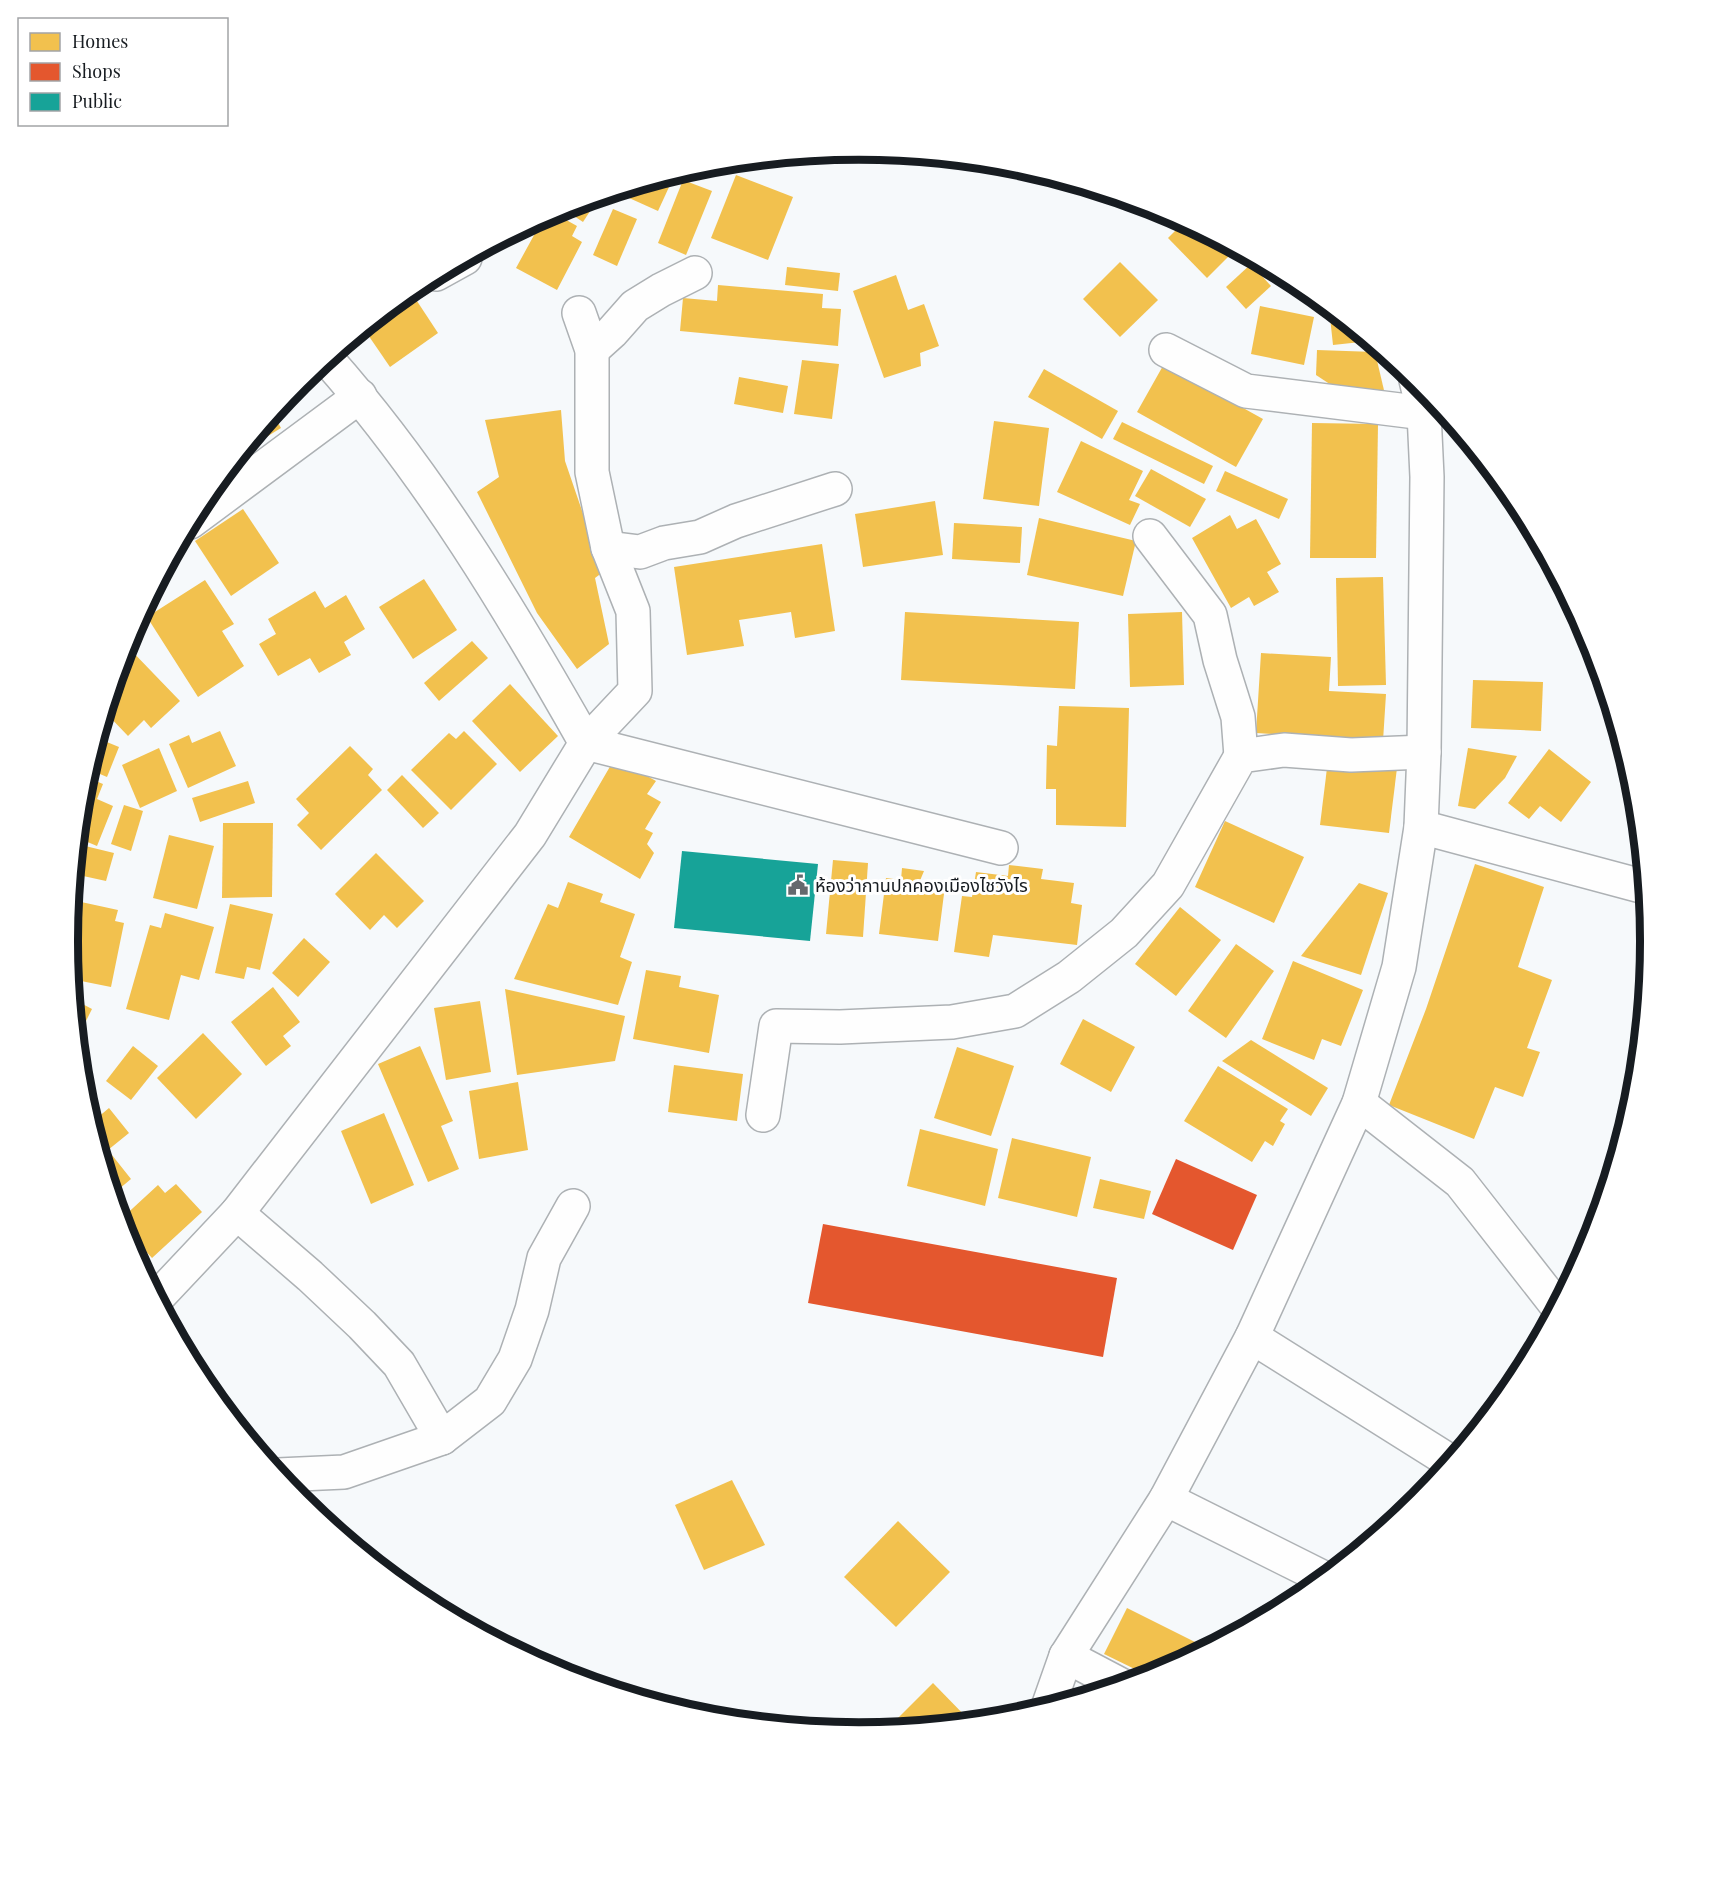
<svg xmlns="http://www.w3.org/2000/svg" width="1718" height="1882" viewBox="0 0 1718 1882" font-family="'Playfair Display','Noto Sans Thai',serif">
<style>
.homes{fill:#f2c14e}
.shops{fill:#e4572e}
.public{fill:#17a398}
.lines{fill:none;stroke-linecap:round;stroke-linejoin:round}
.minor-casing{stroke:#adb1b4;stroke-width:36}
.minor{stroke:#fefefe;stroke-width:33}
.labels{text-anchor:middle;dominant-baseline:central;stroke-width:6;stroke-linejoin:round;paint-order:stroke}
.poi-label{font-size:18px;fill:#171c21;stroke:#fff;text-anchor:start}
.rim{fill:none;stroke:#171c21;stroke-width:8}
</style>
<rect width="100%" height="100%" fill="#f6f9fb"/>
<g class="homes">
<polygon points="675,174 658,211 618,193 619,191"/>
<polygon points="736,175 793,197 768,260 711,238"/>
<polygon points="683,180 712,191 686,255 658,243"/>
<polygon points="592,199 596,202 583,222 562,208"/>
<polygon points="613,209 637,219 617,266 593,255"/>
<polygon points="552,212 577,226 572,236 582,242 557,290 516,268 544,217"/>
<polygon points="1184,222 1217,239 1231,254 1207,278 1168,238"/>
<polygon points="1120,262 1158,300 1120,337 1083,299"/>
<polygon points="1251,264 1271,286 1246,309 1226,287"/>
<polygon points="787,267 840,273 838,291 785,285"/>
<polygon points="896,275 908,310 924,304 939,346 920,353 921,366 884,378 853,291"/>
<polygon points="718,285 823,294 822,308 841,309 838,346 680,331 683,298 717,301"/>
<polygon points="413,295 438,333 390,367 364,329"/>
<polygon points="1260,306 1314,317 1304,365 1251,354"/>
<polygon points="1329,308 1366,338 1370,341 1333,345"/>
<polygon points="1317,350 1375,352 1387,403 1357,402 1316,375"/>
<polygon points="802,360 839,364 832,419 794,414"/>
<polygon points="1164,364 1263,419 1236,467 1137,412"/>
<polygon points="1044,369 1118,411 1102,439 1028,397"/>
<polygon points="739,377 788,386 783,413 734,404"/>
<polygon points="297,384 302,391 283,402 282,402"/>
<polygon points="561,410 565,461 603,572 595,578 609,644 577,669 537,613 477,492 499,477 485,420"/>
<polygon points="273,414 281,428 242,452 242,451"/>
<polygon points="994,421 1049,428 1039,506 983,499"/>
<polygon points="1122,422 1213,466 1204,484 1113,439"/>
<polygon points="1312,423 1378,424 1376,558 1310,558"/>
<polygon points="1081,441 1143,471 1129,500 1140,504 1130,525 1057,492"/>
<polygon points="1151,469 1206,499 1190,527 1135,496"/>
<polygon points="1225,471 1288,499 1279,519 1216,491"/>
<polygon points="935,501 943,555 863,567 855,514"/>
<polygon points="243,509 279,563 231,596 195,541"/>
<polygon points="1230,515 1237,529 1256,519 1281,564 1267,572 1279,592 1254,606 1249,597 1231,608 1192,538"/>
<polygon points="1039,518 1136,541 1123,596 1027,575"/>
<polygon points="954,523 1022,527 1020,563 952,559"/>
<polygon points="822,544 835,631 795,638 791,612 739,620 744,646 687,655 674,567"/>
<polygon points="1383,577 1386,685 1338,686 1336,578"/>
<polygon points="424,579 457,630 413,659 379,607"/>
<polygon points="205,580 234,624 222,631 244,666 198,697 147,617"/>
<polygon points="315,591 325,608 346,595 365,629 344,642 351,655 319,673 310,658 278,676 259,644 276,634 268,619"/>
<polygon points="905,612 1079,622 1075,689 901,680"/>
<polygon points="1182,612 1184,685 1130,687 1128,614"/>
<polygon points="472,641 488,658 439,701 424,683"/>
<polygon points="126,645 180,701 151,728 144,720 128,736 105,712"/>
<polygon points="1261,653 1331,657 1329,691 1386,694 1383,741 1256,733"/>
<polygon points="1473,680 1543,682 1541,731 1471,728"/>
<polygon points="510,684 558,736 520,772 472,721"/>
<polygon points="1059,706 1129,708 1126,827 1056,825 1056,789 1046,789 1047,745 1057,746"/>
<polygon points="220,731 236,766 188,788 169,744 189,735 192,743"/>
<polygon points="464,731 497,764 451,810 411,770 449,733 456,739"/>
<polygon points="97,738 119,747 107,777 88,769"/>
<polygon points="350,746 373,769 368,775 382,790 321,850 297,825 309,813 296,799"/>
<polygon points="159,748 177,791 140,808 122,765"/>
<polygon points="1468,748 1517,756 1505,778 1475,809 1458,806"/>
<polygon points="1549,749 1591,782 1561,822 1540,806 1529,819 1508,803"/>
<polygon points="615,758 656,781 647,794 661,802 645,829 653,833 647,844 654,853 640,879 569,837"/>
<polygon points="1328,760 1397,768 1389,833 1320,825"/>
<polygon points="402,775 439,813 423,828 387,790"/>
<polygon points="86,777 103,784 97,799 113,806 97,846 78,838 83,786"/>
<polygon points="248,781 255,803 200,822 192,798"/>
<polygon points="124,805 143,811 131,851 111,844"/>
<polygon points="1225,821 1304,857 1274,923 1195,887"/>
<polygon points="223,823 273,823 272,897 222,898"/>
<polygon points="169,835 214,846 197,909 153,898"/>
<polygon points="77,844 114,853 106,881 74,874"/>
<polygon points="376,853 424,901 397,928 384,915 370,930 335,894"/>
<polygon points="833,860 868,863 863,937 826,934"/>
<polygon points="1475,864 1544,887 1518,967 1552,980 1527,1048 1540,1052 1523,1097 1495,1087 1474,1139 1389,1105 1426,1009"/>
<polygon points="1009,865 1043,869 1041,879 1074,883 1071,903 1082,905 1077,945 993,935 989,957 954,952 962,896 972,897 976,872 1008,876"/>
<polygon points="902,868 924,871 919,883 945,886 938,941 879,934 886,878 901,880"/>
<polygon points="568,882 603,894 600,902 635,914 620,957 632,962 618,1005 514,979 548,904 558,908"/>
<polygon points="1359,883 1388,893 1361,975 1301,956"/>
<polygon points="72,900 118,910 115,921 124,923 111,987 71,979 68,941"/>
<polygon points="230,904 273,914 260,970 247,967 244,979 215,973"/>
<polygon points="1180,907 1221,940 1176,996 1135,964"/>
<polygon points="165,913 214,927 199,980 181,975 169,1020 126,1009 150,925 161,928"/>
<polygon points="304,938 330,962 298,997 272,973"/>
<polygon points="1236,944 1274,971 1226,1038 1188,1011"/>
<polygon points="1293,961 1363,990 1341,1046 1322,1039 1314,1060 1262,1039"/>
<polygon points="646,970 681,976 679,987 719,995 709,1053 633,1039"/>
<polygon points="273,987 300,1022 283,1036 291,1046 266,1066 231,1022"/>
<polygon points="505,989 625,1016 615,1061 517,1075"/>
<polygon points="73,999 92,1009 77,1039"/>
<polygon points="480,1001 491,1072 446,1080 434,1008"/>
<polygon points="1083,1019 1135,1047 1111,1092 1060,1064"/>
<polygon points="203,1033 242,1074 196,1119 157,1078"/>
<polygon points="1251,1040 1328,1088 1311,1116 1222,1061"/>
<polygon points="133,1046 158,1066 131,1100 106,1081"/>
<polygon points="420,1046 453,1121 441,1126 459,1169 428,1182 378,1064"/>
<polygon points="957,1047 1014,1066 991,1136 934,1118"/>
<polygon points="674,1065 743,1074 737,1121 668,1112"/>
<polygon points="1218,1066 1288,1109 1280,1121 1285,1124 1273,1146 1265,1141 1252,1162 1184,1121"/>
<polygon points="518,1082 528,1150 479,1159 469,1091"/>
<polygon points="109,1108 129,1133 108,1150 131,1179 113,1194 91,1123"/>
<polygon points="384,1113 414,1185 371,1204 341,1131"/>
<polygon points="920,1129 998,1149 985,1206 907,1186"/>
<polygon points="1012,1138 1091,1157 1077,1217 998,1198"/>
<polygon points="1100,1179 1151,1191 1144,1219 1093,1208"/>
<polygon points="176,1184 202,1212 152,1258 122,1225 120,1220 158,1185 165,1193"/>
<polygon points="732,1480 765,1545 704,1570 675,1505"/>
<polygon points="898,1521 950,1572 896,1627 844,1577"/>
<polygon points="1127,1608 1207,1648 1162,1672 1149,1676 1104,1654"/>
<polygon points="933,1683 971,1722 886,1730"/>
</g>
<g class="shops">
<polygon points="1176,1159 1257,1195 1233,1250 1152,1214"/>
<polygon points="823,1224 1117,1278 1103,1357 808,1303"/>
</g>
<polygon class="public" points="682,851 818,864 810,941 674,928"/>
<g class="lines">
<g class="minor-casing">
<g id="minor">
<polyline points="436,274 465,258"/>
<polyline points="592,350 612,332 635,306 661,290 695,273"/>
<polyline points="1166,350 1246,391 1424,413"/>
<path d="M327 359C429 474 510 609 586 743L1001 848"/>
<polyline points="190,522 360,396"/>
<polyline points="1150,536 1210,615 1220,660 1238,717 1241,756"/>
<polyline points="608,548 640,552 664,543 700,537 736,521 835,489"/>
<polyline points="1421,827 1645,887"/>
<polyline points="1359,1103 1460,1182 1557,1306"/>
<polyline points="763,1115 776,1026 840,1027 952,1022 1015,1011 1069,977 1124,933 1168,885 1241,756 1284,750 1351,755 1424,752"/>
<polyline points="237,1213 310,1276 362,1325 399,1364 442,1438"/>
<polyline points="157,1298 237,1213 530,835 586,743 635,691 633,611 608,548 592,472 592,350 579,313"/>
<polyline points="1252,1337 1451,1462"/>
<polyline points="278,1475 344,1472 442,1438 490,1401 515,1359 532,1310 544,1258 573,1206"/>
<polyline points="1166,1499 1324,1578"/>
<polyline points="1066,1656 1121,1685"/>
<polyline points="1048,1707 1066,1656 1166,1499 1252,1337 1359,1103 1399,967 1421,827 1424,752 1427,477 1424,413 1416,380"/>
</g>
</g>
<use href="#minor" class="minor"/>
</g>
<defs>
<g id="civic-bare" transform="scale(1.62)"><path d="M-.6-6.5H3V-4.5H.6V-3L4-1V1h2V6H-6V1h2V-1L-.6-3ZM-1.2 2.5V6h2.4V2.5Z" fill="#65696d" stroke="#fff" stroke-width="2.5" paint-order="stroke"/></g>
</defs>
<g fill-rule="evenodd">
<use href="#civic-bare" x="798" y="885"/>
</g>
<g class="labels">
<g class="poi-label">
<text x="815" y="885">ห้องว่ากานปกคองเมืองไชวังไร</text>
</g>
</g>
<path d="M0 0H1718V1882H0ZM78 941a781 781 0 1 1 1562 0a781 781 0 1 1-1562 0Z" fill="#fff" fill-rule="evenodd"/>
<path class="rim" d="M78 941a781 781 0 1 1 1562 0a781 781 0 1 1-1562 0Z"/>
<rect x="18" y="18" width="210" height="108" fill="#ffffff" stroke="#a2a4a6" stroke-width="1.5"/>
<rect x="30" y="33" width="30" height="18" fill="#f2c14e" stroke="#a2a4a6" stroke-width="1.5"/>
<text x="72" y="48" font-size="18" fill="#171c21">Homes</text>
<rect x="30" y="63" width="30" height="18" fill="#e4572e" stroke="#a2a4a6" stroke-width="1.5"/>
<text x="72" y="78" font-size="18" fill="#171c21">Shops</text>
<rect x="30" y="93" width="30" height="18" fill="#17a398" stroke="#a2a4a6" stroke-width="1.5"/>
<text x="72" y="108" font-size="18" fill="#171c21">Public</text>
</svg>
